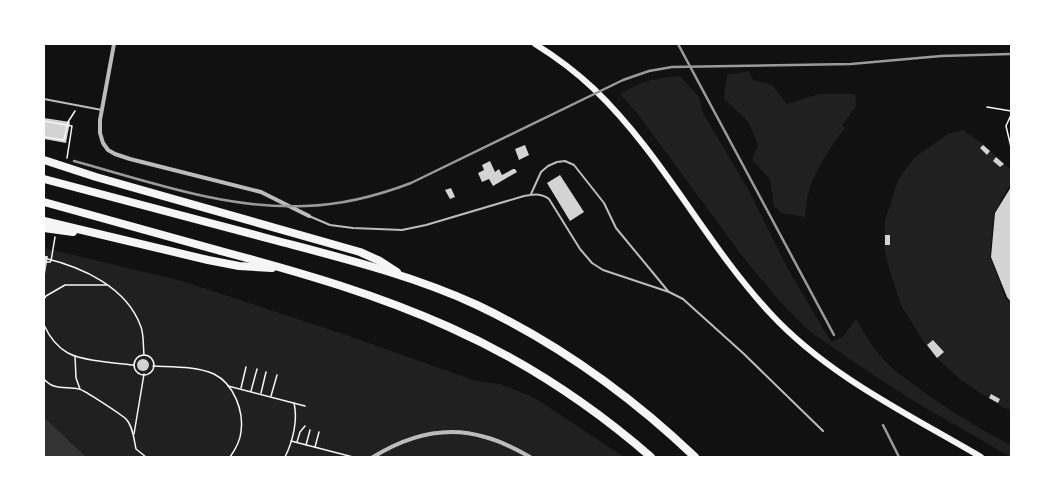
<svg xmlns="http://www.w3.org/2000/svg" width="1055" height="501" viewBox="0 0 1055 501" font-family="'Sofia Sans Condensed',sans-serif">
<style>
.green{fill:#202020}
.water{fill:#333}
.building{fill:#d3d3d3}
.lines{fill:none;stroke-linecap:round;stroke-linejoin:round}
.path{stroke:#f5f5f5;stroke-width:1.5}
.service{stroke:#bcbcbc;stroke-width:2}
.minor{stroke:#bcbcbc;stroke-width:4}
.secondary{stroke:#f5f5f5;stroke-width:6}
.motorway{stroke:#f5f5f5;stroke-width:8}
.rail{stroke:#9a9a9a;stroke-width:2.5}
</style>
<rect width="100%" height="100%" fill="#111"/>
<g class="green">
<path d="M749 71 753 80 772 85 787 104 819 94H855L856 106 842 126 845 128C831 145 813 174 808 195 806 202 806 210 805 217L782 213 774 206 770 179 752 160 758 145 748 121 724 99 727 75Z"/>
<path d="M680 76 699 97 703 113 748 189 788 269 831 342 843 337 856 319C865 335 875 351 888 364 899 375 912 383 924 392 952 412 981 430 1011 445V457L912 400 860 366 809 331 785 307 746 261 637 113 620 94C643 80 653 79 680 76Z"/>
<polygon points="963,130 983,144 1011,170 1011,183 994,213 990,256 1005,297 1011,303 1011,410 1004,408 962,381 937,358 925,344 901,305 888,265 884,247 885,221 898,180 915,157 948,134"/>
<polygon points="44,248 182,281 346,335 476,381 500,384 533,397 624,457 86,457 44,417"/>
</g>
<polygon class="water" points="44,417 86,457 44,457"/>
<g class="building">
<polygon points="44,118 70,122 66,143 44,139"/>
<polygon points="525,145 529,155 519,160 515,149"/>
<polygon points="983,145 990,151 987,155 980,148"/>
<polygon points="996,157 1004,164 1000,167 993,161"/>
<polygon points="490,161 495,172 499,169 502,175 513,169 515,169 517,172 493,186 489,179 482,182 478,173 484,170 482,165"/>
<polygon points="560,175 584,212 570,221 547,183"/>
<polygon points="1011,187 1011,302 1007,297 991,257 995,213"/>
<polygon points="451,188 455,197 450,199 445,190"/>
<rect x="885" y="235" width="5" height="10"/>
<polygon points="44,256 48,256 45,274 44,274"/>
<polygon points="933,340 944,352 937,358 927,345"/>
<circle cx="143" cy="365" r="6"/>
<polygon points="991,394 1000,399 998,403 989,398"/>
</g>
<g class="lines">
<g class="path">
<polyline points="987,107 1011,111"/>
<polyline points="1011,115 1006,126 1011,147"/>
<polyline points="44,121 72,126 67,158"/>
<polyline points="44,137 64,140 68,122 75,111"/>
<path d="M44 258C82 267 127 287 141 327 144 335 143 346 144 355"/>
<polyline points="44,267 45,262 50,262 51,261 55,237"/>
<polyline points="44,299 46,296 65,285 107,285"/>
<path d="M44 325C49 336 57 347 68 353 82 361 117 363 134 365"/>
<circle cx="144" cy="365" r="10"/>
<polyline points="75,356 76,378 80,389"/>
<path d="M153 366C173 367 196 366 214 374 234 384 244 411 241 432 240 441 235 450 230 457"/>
<path d="M44 379C54 391 66 386 79 389 84 390 122 415 126 419 133 426 134 440 136 449L146 457"/>
<polyline points="228,386 305,406"/>
<polyline points="241,388 246,367"/>
<polyline points="251,391 257,369"/>
<polyline points="261,393 266,372"/>
<polyline points="271,396 277,375"/>
<polyline points="134,434 144,374"/>
<polyline points="291,441 353,457"/>
<polyline points="297,442 300,432 305,426"/>
<polyline points="306,445 310,430"/>
<polyline points="315,447 319,432"/>
<path d="M285 457C293 441 298 420 294 403"/>
</g>
<g class="service">
<polyline points="44,99 102,110"/>
<polyline points="531,194 541,172 548,166 557,162 565,161 574,165 604,203 616,228 668,291"/>
<path d="M309 216 330 225 353 228 402 230 426 225 524 196C533 194 541 193 549 199L580 249 592 263 603 270 669 292 683 299 744 354 823 431"/>
</g>
<g class="minor">
<polyline points="114,44 100,120 100,133 103,143 108,150 115,154 130,159 261,192 309,216"/>
<path d="M373 457C407 436 446 425 485 437 501 441 516 449 530 457"/>
</g>
<path class="secondary" d="M535 44C556 57 576 72 594 89 663 155 705 243 770 313 828 376 908 414 981 457"/>
<g class="motorway">
<polyline points="44,160 96,177 360,252 380,261 397,272"/>
<path d="M44 179C121 199 197 220 274 240 342 258 412 275 477 305 557 343 631 396 695 457"/>
<path d="M44 202C105 219 166 236 228 253 303 273 378 295 449 327 523 360 590 404 651 457"/>
<polyline points="44,221 208,260 239,266 272,268"/>
<polyline points="44,228 73,232"/>
</g>
<g class="rail">
<polyline points="678,44 834,335"/>
<path d="M74 161C147 181 228 210 305 206 341 205 377 196 411 183L623 80 649 71 672 67 851 64 941 56 1011 54"/>
<polyline points="883,425 899,457"/>
</g>
</g>
<rect width="1055" height="501" fill="none" stroke="#ffffff" stroke-width="90"/>
</svg>
